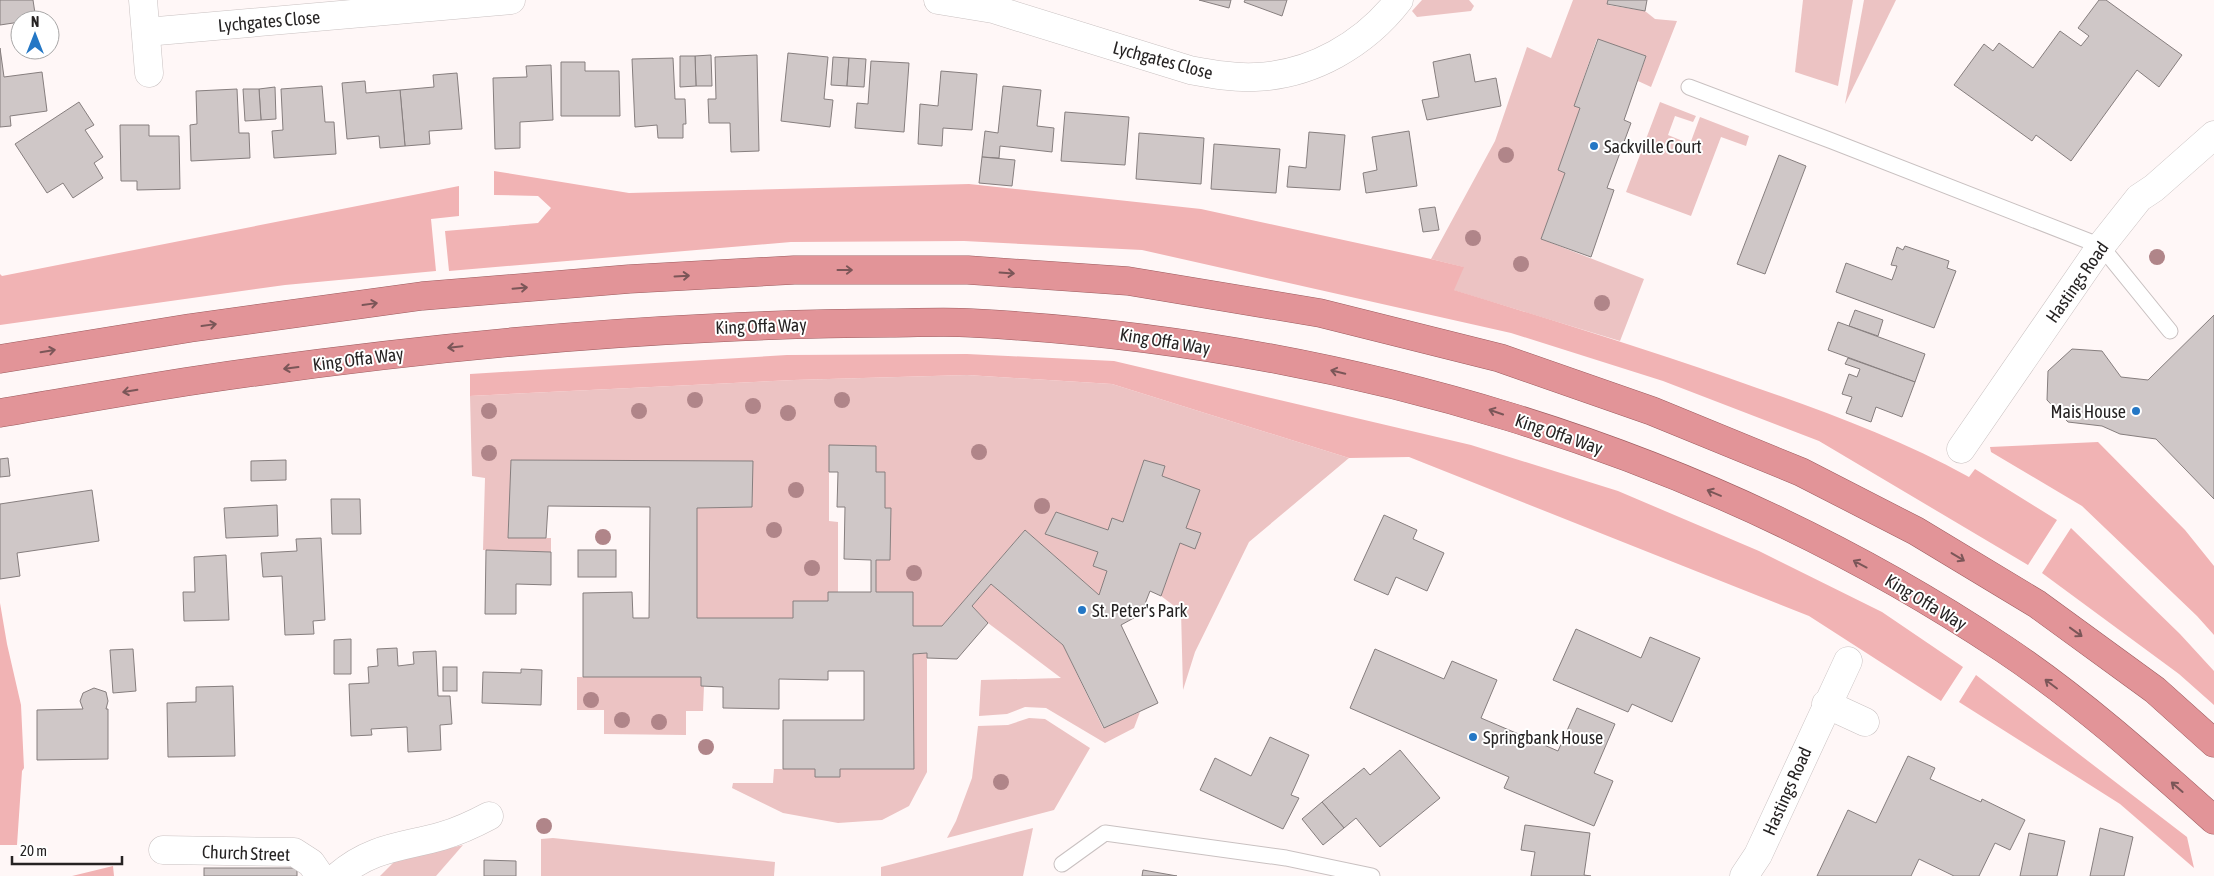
<svg xmlns="http://www.w3.org/2000/svg" width="2214" height="876" viewBox="0 0 2214 876" font-family="'Asap Condensed',sans-serif">
<style>
.green{fill:#ecc3c3}
.forest{fill:#f1b3b4}
.building{fill:#cfc7c7;stroke:#867e7e}
.lines{fill:none;stroke-linecap:round;stroke-linejoin:round}
.service-casing{stroke:#c9c1c1;stroke-width:17}
.minor-casing{stroke:#c9c1c1;stroke-width:29}
.trunk-casing{stroke:#9c5c5f;stroke-width:29}
.service{stroke:#fff;stroke-width:15}
.minor{stroke:#fff;stroke-width:28}
.trunk{stroke:#e29498;stroke-width:28}
.tree{fill:#b08589}
.oneway{stroke:#7b5658}
.poi-dot{fill:#2477c5;stroke:#fff;stroke-width:2}
.labels{text-anchor:middle;dominant-baseline:central;stroke-width:4;stroke-linejoin:round;paint-order:stroke}
.street-label{font-size:18px;fill:#262323;stroke:#fff}
.poi-label{font-size:18px;fill:#262323;stroke:#fff;text-anchor:start}
</style>
<rect width="100%" height="100%" fill="#fff7f7"/>
<g class="green">
<polygon points="1422,0 1469,0 1474,6 1471,11 1417,17 1412,11"/>
<polygon points="1573,0 1608,0 1608,5 1645,11 1655,19 1677,21 1651,87 1638,81 1646,56 1597,39 1574,106 1580,108 1558,170 1565,173 1541,239 1644,279 1620,341 1453,290 1463,267 1431,259 1495,141 1527,47 1551,58"/>
<polygon points="1803,0 1853,0 1838,86 1795,72"/>
<polygon points="1864,0 1896,0 1845,104"/>
<polygon points="1660,102 1696,116 1693,122 1675,116 1668,135 1690,144 1700,117 1749,136 1746,146 1721,137 1691,216 1626,192"/>
<polygon points="967,375 1112,384 1349,458 1249,542 1195,652 1183,690 1181,611 1161,596 1180,543 1195,548 1201,533 1186,528 1199,490 1162,476 1165,466 1144,460 1123,522 1108,530 1056,512 1046,534 1098,552 1093,566 1107,571 1099,595 1025,530 942,626 913,626 876,592 876,560 890,559 891,508 885,508 885,472 876,472 876,446 829,445 829,521 838,522 838,592 828,592 828,601 793,618 697,618 697,508 752,507 752,461 512,460 508,538 551,538 551,552 483,550 485,478 472,476 470,396 794,380"/>
<polygon points="991,584 1063,645 1103,728 1140,712 1134,728 1105,743 1046,708 1025,707 1007,714 979,716 981,680 1061,678 988,623 972,606"/>
<polygon points="927,653 927,772 909,806 882,820 838,823 783,813 732,788 733,783 773,783 774,769 815,769 816,777 840,777 840,769 914,769 913,654"/>
<polygon points="577,677 701,677 701,686 704,686 703,711 686,711 686,735 604,734 604,710 577,710"/>
<polygon points="1029,718 1045,719 1090,748 1054,810 947,838 956,821 972,778 978,726 1008,725"/>
<polygon points="1033,828 1023,876 881,876 881,867"/>
<polygon points="553,838 775,862 774,876 541,876 541,839"/>
<polygon points="463,845 436,876 380,876 395,861"/>
</g>
<g class="forest">
<path d="M494 171 629 193 969 184 1201 209 1431 259 1464 267 1454 290C1555 321 1657 352 1757 388 1829 413 1902 440 1969 477L1975 469 2057 520 2028 565 1819 441 1663 381 1511 333 1142 250 964 241 791 242 449 271 445 231 538 223 551 208 538 196 494 195Z"/>
<polygon points="459,186 459,216 431,219 436,271 285,285 0,325 0,274 2,276"/>
<polygon points="967,354 1114,361 1471,445 1618,491 1759,551 1882,612 1963,667 1941,701 1809,616 1409,457 1349,458 1112,384 967,375 794,380 470,396 470,374 787,355"/>
<polygon points="2098,442 2185,530 2214,566 2214,635 2197,616 2082,506 1991,452 1990,447"/>
<polygon points="2071,528 2180,634 2214,671 2214,705 2179,674 2042,573"/>
<polygon points="0,603 7,644 21,705 24,768 22,771 17,845 0,845"/>
<polygon points="1976,675 2187,837 2194,868 2120,804 1959,702"/>
<polygon points="113,866 114,876 72,876"/>
</g>
<g class="building">
<polygon points="0,0 33,0 36,20 20,20 20,22 0,25"/>
<polygon points="1199,0 1231,0 1229,8"/>
<polygon points="1245,0 1287,0 1282,16 1244,2"/>
<polygon points="1608,0 1647,0 1645,11 1607,4"/>
<polygon points="2099,0 2106,0 2182,55 2159,87 2137,70 2071,161 2036,135 2032,141 1954,85 1984,44 1993,51 1999,43 2033,68 2060,31 2081,46 2089,36 2078,28"/>
<polygon points="1598,39 1646,56 1624,120 1631,123 1607,188 1614,190 1591,257 1541,239 1565,173 1558,170 1580,108 1574,106"/>
<polygon points="0,48 4,77 42,72 47,111 10,116 11,126 0,127"/>
<polygon points="788,53 828,57 824,99 833,100 830,127 781,121"/>
<polygon points="1470,54 1475,82 1496,78 1501,106 1427,120 1422,100 1439,97 1433,62"/>
<polygon points="711,55 712,86 696,86 695,56"/>
<polygon points="757,55 759,151 731,152 730,123 709,123 708,99 716,99 715,57"/>
<polygon points="680,56 695,56 696,86 680,87"/>
<polygon points="833,57 849,58 847,86 831,85"/>
<polygon points="673,58 675,99 685,99 686,124 683,124 683,138 658,138 657,125 635,127 632,59"/>
<polygon points="849,58 866,59 864,87 847,86"/>
<polygon points="871,61 909,63 904,132 855,128 857,103 868,104"/>
<polygon points="561,62 585,62 585,71 619,71 620,116 561,116"/>
<polygon points="551,65 553,120 520,122 520,148 495,149 493,78 527,77 526,66"/>
<polygon points="941,71 977,74 972,130 943,128 942,146 918,144 920,104 938,106"/>
<polygon points="457,73 462,129 429,131 430,144 405,146 400,90 434,87 433,75"/>
<polygon points="365,81 366,93 400,90 405,146 380,148 379,136 347,139 342,83"/>
<polygon points="322,86 325,122 334,122 336,154 274,158 272,131 283,130 281,89"/>
<polygon points="1003,86 1041,90 1037,126 1054,128 1052,152 1000,146 999,158 982,157 985,131 998,133"/>
<polygon points="275,87 276,119 261,120 259,89"/>
<polygon points="237,89 239,133 249,133 250,158 191,161 190,125 197,124 196,91"/>
<polygon points="243,89 259,89 261,120 245,121"/>
<polygon points="79,102 94,125 85,130 103,157 94,163 103,178 73,198 63,183 47,193 15,144"/>
<polygon points="1065,112 1129,117 1125,165 1061,161"/>
<polygon points="120,125 149,125 149,136 179,136 180,189 137,190 137,181 121,181"/>
<polygon points="1409,131 1417,186 1366,193 1363,173 1377,170 1372,137"/>
<polygon points="1309,132 1345,135 1340,190 1287,187 1289,166 1306,168"/>
<polygon points="1139,133 1204,138 1201,184 1136,179"/>
<polygon points="1214,144 1280,149 1276,193 1211,189"/>
<polygon points="1779,155 1806,166 1765,274 1737,264"/>
<polygon points="982,157 1015,160 1012,186 979,183"/>
<polygon points="1435,207 1439,230 1423,232 1419,209"/>
<polygon points="1905,246 1949,261 1947,268 1956,271 1934,328 1836,292 1846,263 1892,280 1897,266 1891,265 1897,247 1903,250"/>
<polygon points="1855,310 1883,320 1878,336 1849,326"/>
<polygon points="2214,315 2214,499 2156,439 2120,434 2102,426 2068,422 2047,400 2048,371 2072,349 2102,351 2121,377 2148,380"/>
<polygon points="1838,322 1925,354 1915,382 1828,350"/>
<polygon points="1848,358 1915,382 1902,417 1876,407 1871,422 1846,413 1852,397 1842,394 1849,374 1857,377 1860,369 1845,364"/>
<polygon points="829,445 876,446 876,472 885,472 885,508 891,508 890,560 876,560 876,592 913,592 913,626 942,626 1025,530 1099,595 1107,571 1093,566 1098,552 1045,534 1056,512 1108,530 1112,518 1123,522 1144,460 1165,466 1162,476 1200,490 1186,528 1201,533 1195,549 1180,543 1161,596 1150,591 1141,614 1121,625 1158,703 1104,728 1063,645 991,584 972,606 988,623 957,659 927,658 927,653 913,654 914,769 840,769 840,777 815,777 815,769 783,769 783,720 864,720 864,671 828,671 828,680 779,679 779,709 723,708 723,687 701,686 701,677 583,677 583,593 632,592 633,618 649,618 650,507 548,506 546,538 508,538 511,460 753,461 752,507 697,508 697,618 793,618 793,601 828,601 828,592 871,592 871,560 844,559 845,507 837,507 838,472 829,472"/>
<polygon points="8,458 10,476 0,477 0,459"/>
<polygon points="286,460 286,480 251,481 251,461"/>
<polygon points="92,490 99,541 17,553 20,576 0,579 0,504"/>
<polygon points="331,499 360,499 361,534 332,534"/>
<polygon points="277,505 278,536 226,538 224,508"/>
<polygon points="1384,515 1417,530 1413,539 1444,553 1427,591 1396,577 1388,595 1354,580"/>
<polygon points="321,538 325,620 313,621 314,634 285,635 282,576 263,577 261,553 297,551 296,539"/>
<polygon points="486,550 551,552 551,585 516,584 516,614 485,614"/>
<rect x="578" y="550" width="38" height="27"/>
<polygon points="226,555 229,620 184,621 183,592 195,592 194,557"/>
<polygon points="1576,629 1641,658 1650,637 1700,658 1672,722 1632,704 1628,712 1553,680"/>
<polygon points="351,639 351,674 334,674 334,640"/>
<polygon points="397,648 398,666 414,664 413,652 436,651 438,696 450,696 452,724 440,725 441,750 408,752 407,727 371,729 372,735 351,736 349,684 369,683 368,667 378,666 377,649"/>
<polygon points="133,649 136,691 113,693 110,650"/>
<polygon points="1375,649 1444,679 1452,661 1497,680 1481,718 1558,751 1577,708 1615,724 1594,773 1613,781 1594,826 1504,788 1509,777 1350,708"/>
<rect x="443" y="667" width="14" height="24"/>
<polygon points="521,669 542,670 541,705 482,703 483,672 521,673"/>
<polygon points="233,686 235,756 168,757 167,703 196,702 196,687"/>
<polygon points="94,688 106,692 108,701 106,709 108,709 108,759 37,760 37,710 83,709 80,701 83,693"/>
<polygon points="1270,737 1309,755 1291,795 1299,798 1283,829 1200,790 1215,758 1251,776"/>
<polygon points="1400,750 1440,798 1380,847 1356,818 1344,828 1322,802 1364,768 1370,775"/>
<polygon points="1908,756 1935,768 1930,779 1981,802 1982,799 2025,820 2010,850 1995,843 1979,876 1954,876 1919,859 1911,876 1817,876 1848,810 1876,823"/>
<polygon points="1322,802 1344,828 1323,845 1302,819"/>
<polygon points="1525,825 1590,833 1584,875 1591,876 1531,876 1535,852 1521,850"/>
<polygon points="2100,828 2133,837 2124,876 2090,876"/>
<polygon points="2029,833 2065,841 2057,876 2020,876"/>
<polygon points="484,860 516,861 516,876 484,876"/>
<rect x="204" y="868" width="93" height="8"/>
<polygon points="1143,870 1177,876 1142,876"/>
</g>
<g class="lines">
<g class="service-casing">
<g id="service">
<polyline points="1689,87 1832,141 2101,246 2170,331"/>
<polyline points="1062,864 1105,833 1286,858 1372,876"/>
</g>
</g>
<g class="minor-casing">
<g id="minor">
<polyline points="143,0 149,73"/>
<path d="M938 0 993 9 1190 70C1212 74 1233 78 1255 77 1312 75 1365 44 1399 0"/>
<polyline points="146,32 511,0"/>
<polyline points="1961,449 2101,246 2139,198 2154,188 2214,135"/>
<polyline points="1826,704 1865,722"/>
<polyline points="163,850 294,852 311,863 320,876"/>
<path d="M338 876C371 847 403 847 442 836 459 831 474 824 489 816"/>
<polyline points="1744,876 1758,855 1848,661"/>
</g>
</g>
<g class="trunk-casing">
<g id="trunk">
<polyline points="0,359 190,328 422,296 629,279 794,270 968,270 1128,281 1320,313 1500,358 1652,411 1801,472 1916,531 2037,604 2155,690 2214,743"/>
<path d="M0 413C66 402 132 390 198 380 368 355 540 336 713 328 772 325 831 323 890 323 917 323 945 321 972 323 1335 342 1700 446 2004 649 2079 699 2147 760 2214 820"/>
</g>
</g>
<use href="#service" class="service"/>
<use href="#minor" class="minor"/>
<use href="#trunk" class="trunk"/>
</g>
<g class="tree">
<circle cx="1506" cy="155" r="8"/>
<circle cx="1473" cy="238" r="8"/>
<circle cx="2157" cy="257" r="8"/>
<circle cx="1521" cy="264" r="8"/>
<circle cx="1602" cy="303" r="8"/>
<circle cx="695" cy="400" r="8"/>
<circle cx="842" cy="400" r="8"/>
<circle cx="753" cy="406" r="8"/>
<circle cx="489" cy="411" r="8"/>
<circle cx="639" cy="411" r="8"/>
<circle cx="788" cy="413" r="8"/>
<circle cx="979" cy="452" r="8"/>
<circle cx="489" cy="453" r="8"/>
<circle cx="796" cy="490" r="8"/>
<circle cx="1042" cy="506" r="8"/>
<circle cx="774" cy="530" r="8"/>
<circle cx="603" cy="537" r="8"/>
<circle cx="812" cy="568" r="8"/>
<circle cx="914" cy="573" r="8"/>
<circle cx="591" cy="700" r="8"/>
<circle cx="622" cy="720" r="8"/>
<circle cx="659" cy="722" r="8"/>
<circle cx="706" cy="747" r="8"/>
<circle cx="1001" cy="782" r="8"/>
<circle cx="544" cy="826" r="8"/>
</g>
<defs><path id="oneway-shaft" d="M-6 0H5M1.5-3L5.5 0L1.5 3" fill="none" stroke-width="1.6" stroke-linecap="round" stroke-linejoin="round" transform="scale(1.25)"/></defs>
<g class="oneway">
<use href="#oneway-shaft" transform="translate(845 270)"/>
<use href="#oneway-shaft" transform="translate(1007 273) rotate(4)"/>
<use href="#oneway-shaft" transform="translate(682 276) rotate(-3)"/>
<use href="#oneway-shaft" transform="translate(520 288) rotate(-5)"/>
<use href="#oneway-shaft" transform="translate(370 304) rotate(-8)"/>
<use href="#oneway-shaft" transform="translate(209 325) rotate(-8)"/>
<use href="#oneway-shaft" transform="translate(455 347) rotate(174)"/>
<use href="#oneway-shaft" transform="translate(48 351) rotate(-9)"/>
<use href="#oneway-shaft" transform="translate(291 368) rotate(173)"/>
<use href="#oneway-shaft" transform="translate(1338 372) rotate(-166)"/>
<use href="#oneway-shaft" transform="translate(130 391) rotate(171)"/>
<use href="#oneway-shaft" transform="translate(1496 412) rotate(-161)"/>
<use href="#oneway-shaft" transform="translate(1714 493) rotate(-157)"/>
<use href="#oneway-shaft" transform="translate(1958 557) rotate(31)"/>
<use href="#oneway-shaft" transform="translate(1860 564) rotate(-152)"/>
<use href="#oneway-shaft" transform="translate(2076 632) rotate(36)"/>
<use href="#oneway-shaft" transform="translate(2051 684) rotate(-143)"/>
<use href="#oneway-shaft" transform="translate(2177 787) rotate(-139)"/>
</g>
<g class="poi-dot">
<circle cx="1594" cy="146" r="5"/>
<circle cx="2136" cy="411" r="5"/>
<circle cx="1082" cy="610" r="5"/>
<circle cx="1473" cy="737" r="5"/>
</g>
<g class="labels">
<g class="street-label">
<text transform="translate(269 21) rotate(-5)">Lychgates Close</text>
<text transform="translate(1163 60) rotate(15)">Lychgates Close</text>
<text transform="translate(2077 282) rotate(-55)">Hastings Road</text>
<text transform="translate(761 326) rotate(-2)">King Offa Way</text>
<text transform="translate(1165 341) rotate(9)">King Offa Way</text>
<text transform="translate(358 359) rotate(-7)">King Offa Way</text>
<text transform="translate(1559 434) rotate(19)">King Offa Way</text>
<text transform="translate(1926 602) rotate(31)">King Offa Way</text>
<text transform="translate(1787 791) rotate(-66)">Hastings Road</text>
<text transform="translate(246 853) rotate(2)">Church Street</text>
</g>
<g class="poi-label">
<text x="1604" y="146">Sackville Court</text>
<text x="2126" y="411" text-anchor="end">Mais House</text>
<text x="1092" y="610">St. Peter's Park</text>
<text x="1483" y="737">Springbank House</text>
</g>
</g>
<g transform="translate(35 35)"><circle r="24" fill="#ffffff" stroke="#a8a7a7"/>
<path d="M0-4L9 19L0 12L-9 19Z" fill="#2477c5"/>
<text y="-8" font-size="14" font-weight="bold" text-anchor="middle" fill="#262323">N</text>
</g>
<path d="M12 856v8h110v-8" fill="none" stroke="#262323" stroke-width="2.5"/>
<text x="20" y="856" font-size="15" fill="#262323" stroke="#ffffff" stroke-width="4" paint-order="stroke">20 m</text>
</svg>
